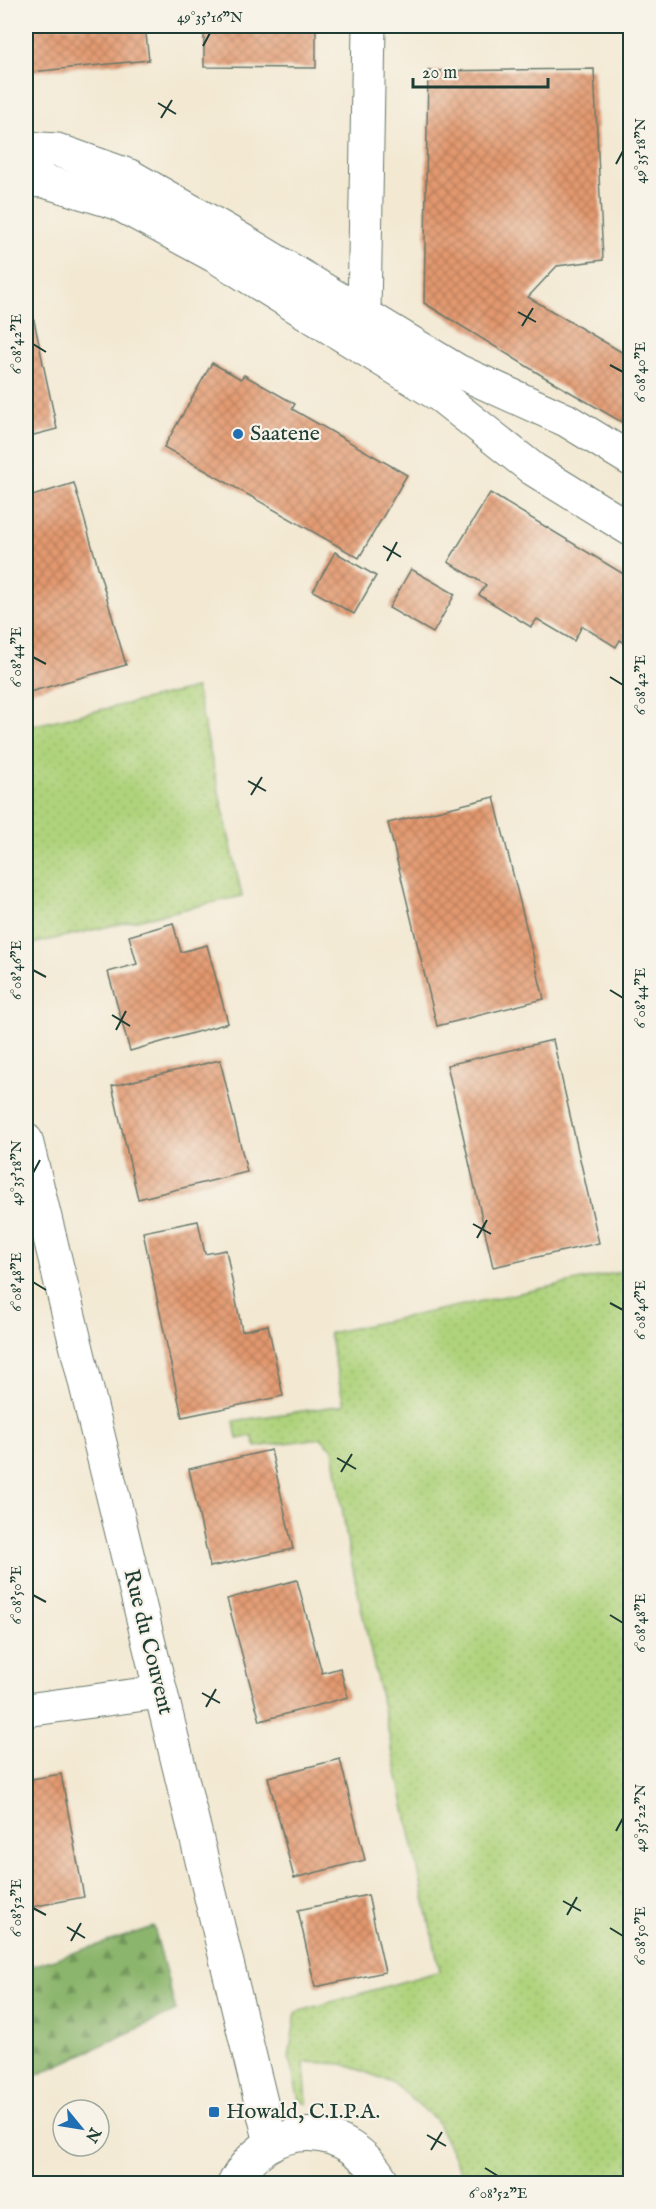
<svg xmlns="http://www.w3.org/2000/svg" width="656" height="2209" viewBox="0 0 656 2209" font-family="'IM FELL English',serif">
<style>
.grass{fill:url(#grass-dots);stroke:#678858;stroke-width:1.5}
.forest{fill:url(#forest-firs);stroke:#557950;stroke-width:1.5}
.building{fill:url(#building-cross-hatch)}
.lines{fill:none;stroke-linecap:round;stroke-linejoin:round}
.minor-casing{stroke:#69796c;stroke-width:35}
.minor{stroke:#fff;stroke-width:33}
.ticks{fill:none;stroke:#1f3d34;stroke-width:2}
.poi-dot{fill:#1f6fb2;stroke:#f7f3e8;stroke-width:2}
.labels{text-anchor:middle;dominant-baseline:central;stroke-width:4.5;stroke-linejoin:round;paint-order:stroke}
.poi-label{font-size:22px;fill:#1f3d34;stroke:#f7f3e8;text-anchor:start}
.street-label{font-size:22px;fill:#1f3d34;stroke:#f7f3e8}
.neatline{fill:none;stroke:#1f3d34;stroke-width:2}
.ticks-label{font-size:15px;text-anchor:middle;fill:#1f3d34}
</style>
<defs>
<pattern id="grass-dots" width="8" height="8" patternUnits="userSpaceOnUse" patternTransform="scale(1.5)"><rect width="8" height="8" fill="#afd37c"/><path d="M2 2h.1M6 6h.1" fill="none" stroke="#96b66c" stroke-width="1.8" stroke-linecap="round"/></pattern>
<pattern id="forest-firs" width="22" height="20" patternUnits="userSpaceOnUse" patternTransform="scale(1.5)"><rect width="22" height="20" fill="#8bb56c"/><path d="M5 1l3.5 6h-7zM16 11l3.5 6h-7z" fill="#71945a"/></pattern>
<pattern id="building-cross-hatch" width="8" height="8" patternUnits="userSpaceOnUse" patternTransform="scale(1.5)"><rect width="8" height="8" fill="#e3986e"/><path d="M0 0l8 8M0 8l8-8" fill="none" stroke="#b77d5b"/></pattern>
</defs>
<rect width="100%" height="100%" fill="#f7f3e8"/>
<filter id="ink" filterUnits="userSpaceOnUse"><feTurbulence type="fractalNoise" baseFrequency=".0167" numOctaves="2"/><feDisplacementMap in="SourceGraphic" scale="12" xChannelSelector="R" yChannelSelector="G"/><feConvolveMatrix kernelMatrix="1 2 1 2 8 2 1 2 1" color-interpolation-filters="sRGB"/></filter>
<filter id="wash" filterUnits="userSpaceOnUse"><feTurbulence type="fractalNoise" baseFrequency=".008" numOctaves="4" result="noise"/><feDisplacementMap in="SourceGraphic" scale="24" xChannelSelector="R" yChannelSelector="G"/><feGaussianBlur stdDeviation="1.35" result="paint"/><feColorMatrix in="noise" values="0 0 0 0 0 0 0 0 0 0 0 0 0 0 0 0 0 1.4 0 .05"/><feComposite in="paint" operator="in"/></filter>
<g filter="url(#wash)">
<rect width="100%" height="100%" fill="#f3e9d3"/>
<g class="grass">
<polygon points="196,688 242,896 27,945 26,727"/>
<polygon points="630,1270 630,2183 463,2183 462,2173 435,2119 392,2082 343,2064 304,2062 307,2104 299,2100 289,2058 296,2012 440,1971 348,1546 333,1449 321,1438 256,1447 252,1436 237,1439 234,1421 344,1405 329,1333"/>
</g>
<polygon class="forest" points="154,1927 176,2011 26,2080 26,1968"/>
<g id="blocks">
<g class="building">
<polygon points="26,26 145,26 149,60 31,72"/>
<polygon points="204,26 316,26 316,68 204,67"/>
<polygon points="594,69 603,260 557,266 528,297 630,357 630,427 541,375 424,303 428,71"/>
<polygon points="26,283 57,429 26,437"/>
<polygon points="212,363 241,379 244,375 295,404 292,409 407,475 359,558 164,447"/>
<polygon points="74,483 126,665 26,693 26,498"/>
<polygon points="490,493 630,578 630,646 620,640 616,647 582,626 574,641 537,619 531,627 479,595 486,585 448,562"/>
<polygon points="335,552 376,576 354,614 313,591"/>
<polygon points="411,569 455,594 433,633 389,608"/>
<polygon points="494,797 544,999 437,1026 388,823"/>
<polygon points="173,923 181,952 207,945 228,1023 130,1051 108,972 137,964 129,936"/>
<polygon points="553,1040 599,1243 493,1267 447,1065"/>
<polygon points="220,1060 247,1172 138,1199 112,1086"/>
<polygon points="198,1221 205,1254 226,1250 242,1331 268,1325 283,1396 182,1417 143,1232"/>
<polygon points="271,1450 293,1549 210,1567 189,1469"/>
<polygon points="297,1580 322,1673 340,1668 348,1697 260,1721 227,1599"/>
<polygon points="340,1759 365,1860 294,1878 268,1777"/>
<polygon points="61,1774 84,1897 26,1908 26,1780"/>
<polygon points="368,1895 385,1972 315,1987 298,1910"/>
</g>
</g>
</g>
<g filter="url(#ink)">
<use href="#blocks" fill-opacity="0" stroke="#69796c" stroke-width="1.5"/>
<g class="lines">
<g class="minor-casing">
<g id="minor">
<polyline points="26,148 57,150 130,176 230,233 458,371 566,420 630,459"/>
<polyline points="26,180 44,181 117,203 215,256 442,397 533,469 630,529"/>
<polyline points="364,313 369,26"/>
<polyline points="26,1140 271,2143"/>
<polyline points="26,1710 160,1692"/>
<path d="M234 2184C268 2117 349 2119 384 2184"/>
</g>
</g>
<use href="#minor" class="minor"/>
</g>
</g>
<path class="ticks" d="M203 46 210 33M158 103 176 114M161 118 172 100M616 164 623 151M518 312 536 322M522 326 533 308M33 344 46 352M610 365 623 372M383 546 401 557M387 561 397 542M33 657 46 664M610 677 623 685M248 781 266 791M251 795 262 777M33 970 46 977M610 990 623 998M112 1015 130 1026M116 1030 126 1011M33 1173 40 1160M473 1224 491 1234M477 1238 487 1220M33 1282 46 1290M610 1303 623 1310M337 1458 356 1469M341 1472 352 1454M33 1595 46 1602M610 1615 623 1623M202 1693 220 1703M206 1707 216 1689M616 1831 623 1818M563 1901 581 1911M33 1908 46 1915M567 1915 577 1897M67 1927 85 1938M610 1928 623 1936M71 1941 81 1923M427 2135 446 2146M431 2150 442 2132M485 2168 498 2176"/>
<g class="poi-dot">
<circle cx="238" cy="434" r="6"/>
<rect x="208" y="2106" width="12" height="12" rx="3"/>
</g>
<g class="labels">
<g class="poi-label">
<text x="250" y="434">Saatene</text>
<text x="226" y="2112">Howald, C.I.P.A.</text>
</g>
<g class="street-label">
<text transform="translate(148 1642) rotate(76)">Rue du Couvent</text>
</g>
</g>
<rect width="656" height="2209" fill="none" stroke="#f7f3e8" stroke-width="66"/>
<g transform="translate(81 2128) rotate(120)"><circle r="28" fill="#f7f3e8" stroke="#a1aaa0" stroke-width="1.5"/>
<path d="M0-4.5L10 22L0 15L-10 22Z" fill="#1f6fb2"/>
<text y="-9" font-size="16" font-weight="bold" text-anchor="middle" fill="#1f3d34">N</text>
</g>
<path d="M413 78v9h135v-9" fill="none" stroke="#1f3d34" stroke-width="3"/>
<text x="422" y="78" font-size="18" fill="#1f3d34" stroke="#f7f3e8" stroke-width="4.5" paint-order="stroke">20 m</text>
<rect x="33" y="33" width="590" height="2143" class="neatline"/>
<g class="ticks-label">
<text x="210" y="22">49°35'16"N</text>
<text transform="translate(640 151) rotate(-90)" y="5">49°35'18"N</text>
<text transform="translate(16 344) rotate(-90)" y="5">6°08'42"E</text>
<text transform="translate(640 372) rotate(-90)" y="5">6°08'40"E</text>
<text transform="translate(16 657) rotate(-90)" y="5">6°08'44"E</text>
<text transform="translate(640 685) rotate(-90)" y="5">6°08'42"E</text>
<text transform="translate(16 970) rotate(-90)" y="5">6°08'46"E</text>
<text transform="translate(640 998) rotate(-90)" y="5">6°08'44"E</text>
<text transform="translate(16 1173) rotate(-90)" y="5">49°35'18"N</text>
<text transform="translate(16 1282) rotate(-90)" y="5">6°08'48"E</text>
<text transform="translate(640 1310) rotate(-90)" y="5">6°08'46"E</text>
<text transform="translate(16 1595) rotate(-90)" y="5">6°08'50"E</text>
<text transform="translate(640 1623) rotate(-90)" y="5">6°08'48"E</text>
<text transform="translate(640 1818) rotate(-90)" y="5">49°35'22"N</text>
<text transform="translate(16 1908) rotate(-90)" y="5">6°08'52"E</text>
<text transform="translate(640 1936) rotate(-90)" y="5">6°08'50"E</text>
<text x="498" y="2198">6°08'52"E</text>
</g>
</svg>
